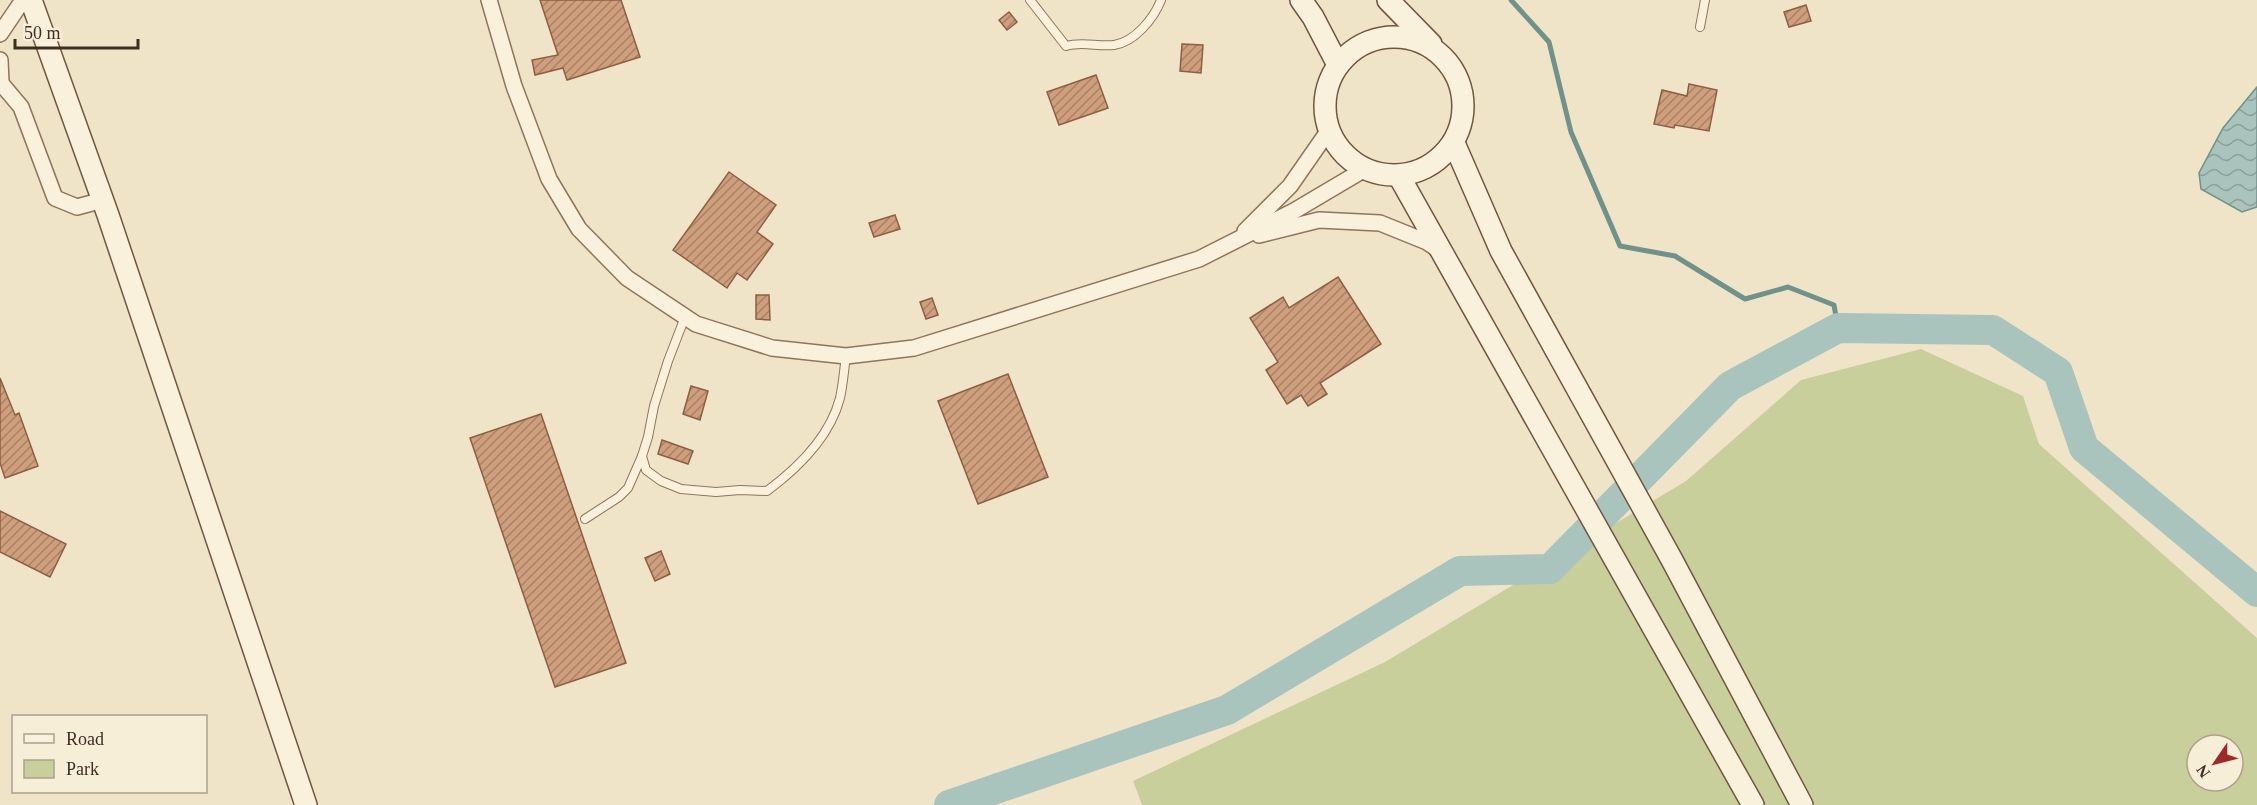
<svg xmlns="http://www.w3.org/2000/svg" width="2257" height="805" viewBox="0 0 2257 805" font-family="Georgia,serif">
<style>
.green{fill:#c9cf9b;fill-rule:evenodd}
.water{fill:url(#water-waves);stroke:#6f938a;stroke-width:1.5}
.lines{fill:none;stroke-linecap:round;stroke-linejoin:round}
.stream{stroke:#6f938a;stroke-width:5}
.river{stroke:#a9c4bc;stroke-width:30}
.building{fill:url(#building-hatch);stroke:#8d5f41;stroke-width:1.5}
.lane-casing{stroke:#8d765c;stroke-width:10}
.street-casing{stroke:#8d765c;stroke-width:18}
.secondary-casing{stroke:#6f573f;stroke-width:24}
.lane{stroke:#faf1dc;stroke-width:8}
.street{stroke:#faf1dc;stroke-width:15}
.secondary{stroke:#faf1dc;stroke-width:21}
</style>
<defs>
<pattern id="water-waves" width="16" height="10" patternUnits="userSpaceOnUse" patternTransform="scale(1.5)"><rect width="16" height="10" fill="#a9c4bc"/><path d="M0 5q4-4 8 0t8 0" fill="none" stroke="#8ba098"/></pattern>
<pattern id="building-hatch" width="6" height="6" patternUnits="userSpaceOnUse" patternTransform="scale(1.5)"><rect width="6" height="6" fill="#cf9f7d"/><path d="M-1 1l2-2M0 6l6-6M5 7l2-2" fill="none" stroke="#a98266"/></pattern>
</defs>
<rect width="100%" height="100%" fill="#f0e4c8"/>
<path class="green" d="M1921 349 2023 396 2039 444 2257 638V805H1142L1133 781 1385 662 1686 481 1801 380ZM2197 745H2233V781H2197Z"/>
<polygon class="water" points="2257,87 2257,207 2242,212 2201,189 2199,173 2223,128"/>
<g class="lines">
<polyline class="stream" points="1511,0 1549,42 1571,132 1620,246 1675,256 1745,299 1788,287 1834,305 1838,328"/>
<polyline class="river" points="949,805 1227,710 1460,571 1550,569 1730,386 1838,328 1993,330 2058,372 2084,448 2257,592"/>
</g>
<g class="building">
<polygon points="540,0 621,0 640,57 567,80 563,68 535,75 532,60 558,55"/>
<polygon points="1806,5 1811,21 1789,27 1784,12"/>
<polygon points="1009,12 1017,22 1007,30 999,20"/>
<polygon points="1182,44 1203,45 1201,73 1180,71"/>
<polygon points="1096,75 1108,108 1059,125 1047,92"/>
<polygon points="1689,84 1717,90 1709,131 1675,125 1674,128 1654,124 1662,90 1687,96"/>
<polygon points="729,172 776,205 757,232 773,244 747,280 737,273 727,288 673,250"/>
<polygon points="895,215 900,229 874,237 869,223"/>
<polygon points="1338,277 1381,344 1320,383 1327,394 1308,406 1301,395 1287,404 1266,370 1278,362 1250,318 1283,297 1289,308"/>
<polygon points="756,295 769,295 770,320 756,319"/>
<polygon points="932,298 938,315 926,319 920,302"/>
<polygon points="1008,374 1048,477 978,504 938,401"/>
<polygon points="0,378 15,415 19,413 38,466 5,478 0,463"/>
<polygon points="691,386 708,391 700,420 683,414"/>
<polygon points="541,414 626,663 555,687 470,438"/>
<polygon points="662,440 693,451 688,464 658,454"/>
<polygon points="0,511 66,544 50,577 0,552"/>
<polygon points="661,551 670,574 655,581 645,558"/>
</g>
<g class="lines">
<g class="lane-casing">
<g id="lane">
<path d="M1030 0 1066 46C1082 41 1098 47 1114 45 1135 42 1154 18 1161 0"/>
<polyline points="1700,27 1705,0"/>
<path d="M685 317 668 361 654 406 648 437 642 456 646 470 661 481 681 489 716 492 740 490 767 491C798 468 830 437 840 398 843 385 844 370 846 356"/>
<polyline points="585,519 619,497 628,488 642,456"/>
</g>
</g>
<g class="street-casing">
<g id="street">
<polyline points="489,0 514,86 549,179 579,229 627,278 696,324 772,348 846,356 914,348 1199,259 1294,211 1365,169"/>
<polyline points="0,34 23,0"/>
<polyline points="0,60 1,82"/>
<polyline points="0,82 21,107 55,198 77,207 103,200"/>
<polyline points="1245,231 1290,186 1329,130"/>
<polyline points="1259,235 1319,220 1380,223 1427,242 1440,251"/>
</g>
</g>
<g class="secondary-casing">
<g id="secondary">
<polyline points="31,0 108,215 306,805"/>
<polyline points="1301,0 1313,17 1338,65"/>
<polyline points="1388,0 1431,44"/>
<circle cx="1394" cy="106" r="69"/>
<polyline points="1454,143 1501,251 1672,560 1802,805"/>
<polyline points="1399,176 1753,805"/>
</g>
</g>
<use href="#lane" class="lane"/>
<use href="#street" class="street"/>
<use href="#secondary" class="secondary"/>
</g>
<rect x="12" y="715" width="195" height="78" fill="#f7eed8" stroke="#ada18e" stroke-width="1.5"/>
<rect x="24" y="734" width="30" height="9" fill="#faf1dc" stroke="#ada18e" stroke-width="1.5"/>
<text x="66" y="745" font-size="18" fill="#3d2e20">Road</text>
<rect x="24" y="760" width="30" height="18" fill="#c9cf9b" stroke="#ada18e" stroke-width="1.5"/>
<text x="66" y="775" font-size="18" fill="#3d2e20">Park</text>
<g transform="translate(2215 763) rotate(235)"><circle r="28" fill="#f7eed8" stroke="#ada18e" stroke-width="1.5"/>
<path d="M0-4.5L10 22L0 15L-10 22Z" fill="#9e2a2b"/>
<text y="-9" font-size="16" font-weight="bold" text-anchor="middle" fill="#3d2e20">N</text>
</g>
<path d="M15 39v9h123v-9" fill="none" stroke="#3d2e20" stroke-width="3"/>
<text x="24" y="39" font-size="18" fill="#3d2e20" stroke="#f7eed8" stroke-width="4.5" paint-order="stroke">50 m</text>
</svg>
